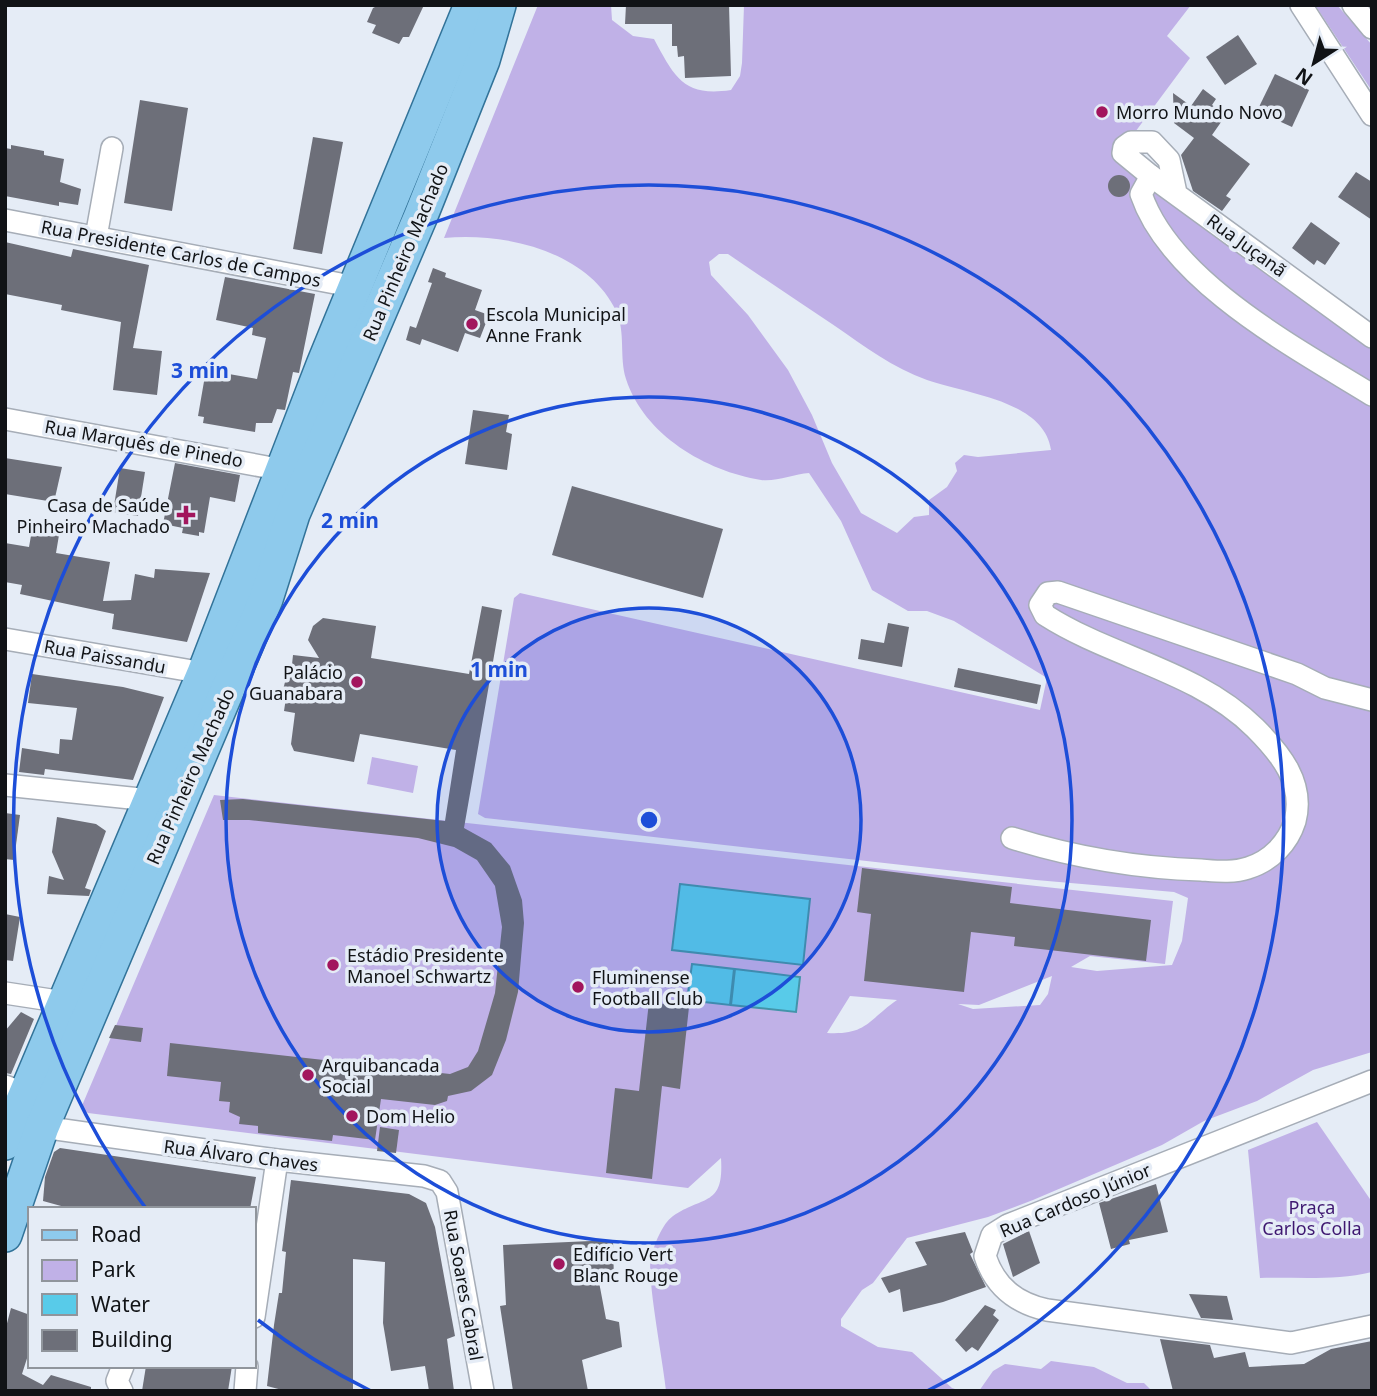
<svg xmlns="http://www.w3.org/2000/svg" width="1377" height="1396" viewBox="0 0 1377 1396" font-family="'Noto Sans',sans-serif">
<style>
.green{fill:#c0b1e7;fill-rule:evenodd}
.water{fill:#58cbe9;stroke:#4394aa;stroke-width:2}
.building{fill:#6d6f79}
.lines{fill:none;stroke-linecap:round;stroke-linejoin:round}
.street-casing{stroke:#a6adb7;stroke-width:24}
.primary-casing{stroke:#327399;stroke-width:36}
.street{stroke:#fff;stroke-width:21}
.primary{stroke:#8ecaec;stroke-width:33}
.ring{fill:none;stroke:#1d4ed8;stroke-width:3.5}
.poi-dot{fill:#a2155d;stroke:#e5ecf6;stroke-width:2.5}
.labels{text-anchor:middle;dominant-baseline:central;stroke-width:7;stroke-linejoin:round;paint-order:stroke}
.poi-label{font-size:18px;fill:#111316;stroke:#e5ecf6;text-anchor:start}
.street-label{font-size:18px;fill:#111316;stroke:#e5ecf6}
.park-label{font-size:18px;fill:#3e1770;stroke:#e5ecf6}
.centre{fill:#1d4ed8;stroke:#e5ecf6;stroke-width:3.5}
.ring-label{font-size:21px;text-anchor:middle;font-weight:bold;fill:#1d4ed8;stroke:#e5ecf6;stroke-width:7;stroke-linejoin:round;paint-order:stroke}
</style>
<rect width="100%" height="100%" fill="#e5ecf6"/>
<g class="green">
<path d="M538 5H611L612 20 633 36 654 39C675 78 684 97 731 90L740 76 742 63 744 5H1191L1167 36 1190 58 1124 147 1372 343V1052L1313 1070 1257 1101 1204 1121 1162 1145 1033 1200 988 1217 907 1238 873 1283 862 1290 841 1319V1326L878 1347 912 1352 952 1388 961 1391H666C664 1367 646 1274 651 1258 654 1245 662 1224 673 1216 704 1195 724 1207 721 1158L688 1188 88 1113 81 1108 214 795 1173 901 1165 964 1090 956 1071 967 1097 971 1172 965 1182 941 1188 898 1174 892 1036 880 485 818 478 814 514 598 520 593 1040 710 1047 678 954 621 927 611H908L872 590 841 521 809 473C794 474 776 482 761 480 706 471 644 435 626 379 619 357 626 332 616 311 588 251 504 232 444 238ZM719 254H728C763 278 799 302 835 326 864 346 893 368 927 380 966 394 1044 400 1051 450L978 457 964 455 955 463 957 471 947 487 929 500V515L914 517 897 533 861 513 832 463 812 415 788 370 748 315 711 275 709 262ZM1052 976 1048 994 1040 1005 973 1009 958 1004 979 1005ZM850 996 897 1000C867 1021 867 1035 827 1033Z"/>
<polygon points="1315,5 1337,5 1372,45 1372,91"/>
<polygon points="372,757 418,766 413,793 367,784"/>
<path d="M1317 1122 1372 1202V1272C1334 1281 1299 1277 1260 1278L1248 1150Z"/>
<polygon points="1051,1361 1094,1367 1127,1383 1144,1383 1152,1391 979,1391 993,1371 1005,1364 1041,1369"/>
</g>
<g class="water">
<polygon points="680,884 810,899 803,965 672,950"/>
<polygon points="692,964 734,969 730,1005 687,1000"/>
<polygon points="735,969 800,977 796,1012 731,1005"/>
</g>
<g class="building">
<polygon points="379,5 424,5 409,37 403,37 399,44 372,33 376,25 367,22 373,8"/>
<polygon points="626,5 729,5 731,76 685,78 684,56 678,57 677,46 672,46 672,24 625,24"/>
<polygon points="1238,35 1257,64 1225,85 1206,57"/>
<polygon points="1275,74 1309,90 1292,127 1257,111"/>
<polygon points="1203,89 1216,99 1212,105 1226,115 1212,135 1250,164 1226,196 1231,199 1222,211 1193,191 1181,155 1194,138 1174,123 1173,93 1191,106"/>
<polygon points="140,100 188,108 172,211 124,203"/>
<polygon points="313,137 343,142 322,254 293,249"/>
<polygon points="11,145 44,151 44,155 64,159 60,182 81,189 78,205 59,202 59,206 5,196 5,148 11,149"/>
<polygon points="1356,172 1372,182 1372,220 1338,197"/>
<circle cx="1119" cy="186" r="11"/>
<polygon points="1311,222 1340,243 1325,265 1317,260 1314,265 1292,248"/>
<polygon points="5,242 71,257 73,249 149,265 133,348 162,351 157,395 113,390 121,322 61,310 62,305 5,294"/>
<polygon points="433,268 446,273 445,277 482,290 475,310 489,315 480,338 465,333 458,352 422,339 420,345 406,340 410,326 416,328 432,283 428,282"/>
<polygon points="225,277 315,294 299,373 293,372 285,410 277,409 272,423 256,423 255,432 203,423 204,417 198,416 206,370 257,379 266,338 252,335 253,328 216,320"/>
<polygon points="473,410 509,415 506,432 512,434 507,470 465,464"/>
<polygon points="5,458 62,467 54,502 5,494"/>
<polygon points="175,463 240,475 235,502 210,497 204,533 199,532 199,536 182,533 183,528 163,524"/>
<polygon points="120,468 145,472 138,516 113,512"/>
<polygon points="572,486 723,529 703,598 552,555"/>
<polygon points="32,530 59,535 56,553 110,562 103,601 131,600 135,574 154,578 155,569 210,573 187,642 112,629 114,614 20,594 22,585 5,582 5,543 29,547"/>
<polygon points="482,606 502,610 464,828 491,843 510,866 522,900 524,923 518,992 506,1040 492,1075 471,1091 448,1096 447,1101 435,1105 381,1099 375,1140 333,1135 332,1141 258,1133 258,1126 239,1124 240,1117 229,1112 230,1102 219,1101 221,1082 167,1076 170,1043 450,1074 468,1067 478,1051 495,993 502,927 495,886 477,860 454,847 418,838 249,820 223,820 220,800 243,799 445,821 456,750 360,734 354,762 294,751 291,744 295,713 284,711 287,691 283,690 287,674 291,674 293,655 319,658 308,640 313,626 323,618 376,626 371,658 469,674"/>
<polygon points="888,623 909,627 902,667 858,659 861,639 884,643"/>
<polygon points="958,668 1041,685 1037,704 954,687"/>
<polygon points="32,674 123,687 164,697 133,780 45,769 44,775 19,772 22,748 59,754 60,739 72,740 77,708 28,703"/>
<polygon points="5,813 20,815 14,860 5,859"/>
<polygon points="57,817 96,824 106,831 85,888 91,890 89,896 47,894 49,876 64,880 52,852"/>
<polygon points="862,868 1012,887 1010,903 1151,920 1146,961 1014,946 1015,937 971,932 964,992 864,981 871,914 857,912"/>
<polygon points="5,914 20,917 13,961 5,960"/>
<polygon points="649,1002 689,1007 680,1089 662,1086 652,1179 606,1173 615,1088 639,1091"/>
<polygon points="21,1012 34,1019 11,1074 5,1073 5,1031"/>
<polygon points="115,1025 143,1028 141,1042 109,1038"/>
<polygon points="380,1127 399,1130 396,1153 377,1151"/>
<polygon points="60,1148 256,1177 250,1209 72,1209 43,1201 45,1177 54,1152"/>
<polygon points="291,1180 409,1194 426,1203 435,1227 455,1336 447,1339 454,1391 429,1391 425,1366 391,1371 383,1323 385,1262 353,1259 353,1391 286,1391 267,1386 274,1325 279,1293 282,1293 286,1252 282,1251"/>
<polygon points="1156,1184 1168,1232 1129,1240 1130,1244 1111,1249 1099,1203"/>
<polygon points="1029,1231 1040,1263 1013,1277 1003,1244"/>
<polygon points="965,1232 973,1252 970,1254 986,1287 943,1302 903,1312 900,1289 889,1293 881,1278 927,1265 915,1242"/>
<polygon points="613,1240 614,1282 599,1282 606,1319 619,1322 622,1347 582,1360 588,1391 513,1391 500,1306 506,1305 503,1245"/>
<polygon points="1189,1294 1227,1296 1233,1320 1201,1318"/>
<polygon points="985,1305 996,1310 993,1315 999,1320 978,1351 972,1347 966,1352 955,1340"/>
<polygon points="11,1308 30,1315 30,1349 22,1374 43,1385 51,1375 91,1387 91,1391 5,1391 5,1331"/>
<polygon points="1160,1339 1210,1345 1214,1358 1245,1352 1249,1367 1304,1364 1331,1349 1372,1341 1372,1391 1173,1391"/>
<polygon points="146,1366 232,1366 228,1391 142,1391"/>
</g>
<g class="lines">
<g class="street-casing">
<g id="street">
<polyline points="1301,5 1372,115"/>
<polyline points="1353,5 1372,28"/>
<path d="M1151 176 1141 194C1171 282 1296 348 1372 395"/>
<polyline points="1176,193 1169,160 1152,142 1131,142 1124,147 1123,153 1151,176 1372,337"/>
<polyline points="5,220 356,287"/>
<polyline points="96,237 112,148"/>
<polyline points="5,419 283,470"/>
<polyline points="5,639 204,673"/>
<polyline points="5,785 150,800 159,804"/>
<path d="M1012 838C1073 857 1138 868 1201 870 1216 871 1233 873 1248 868 1271 861 1288 843 1295 821 1305 783 1280 753 1255 728 1196 670 1112 658 1045 615L1040 605 1048 593 1058 592 1297 674 1325 688 1372 700"/>
<polyline points="5,993 64,1002"/>
<path d="M1372 1081 1008 1225 992 1235 985 1256C995 1287 1016 1303 1047 1310L1291 1343 1372 1326"/>
<polyline points="5,1086 26,1094"/>
<polyline points="42,1127 277,1160 424,1176 440,1181 447,1192 483,1391"/>
<polyline points="254,1317 277,1160"/>
<polyline points="122,1391 117,1381 123,1366"/>
<polyline points="245,1391 247,1366"/>
</g>
</g>
<g class="primary-casing">
<g id="primary">
<polyline points="5,1143 204,673 323,365 471,5"/>
<polyline points="5,1235 42,1127 266,599 293,514 420,218 483,60 499,5"/>
</g>
</g>
<use href="#street" class="street"/>
<use href="#primary" class="primary"/>
</g>
<circle cx="649" cy="820" r="212" fill="#1d4ed8" fill-opacity=".12"/>
<g class="ring">
<circle cx="649" cy="820" r="212"/>
<circle cx="649" cy="820" r="423"/>
<path d="M371 1391A635 635 0 0 1 258 1320M145 1207A635 635 0 1 1 927 1391"/>
</g>
<g class="poi-dot">
<circle cx="1102" cy="112" r="7"/>
<circle cx="472" cy="324" r="7"/>
<path d="M182.5 504.5h7v7h7v7h-7v7h-7v-7h-7v-7h7z"/>
<circle cx="357" cy="682" r="7"/>
<circle cx="333" cy="965" r="7"/>
<circle cx="578" cy="987" r="7"/>
<circle cx="308" cy="1075" r="7"/>
<circle cx="352" cy="1116" r="7"/>
<circle cx="559" cy="1264" r="7"/>
</g>
<g class="labels">
<g class="poi-label">
<text x="1116" y="112">Morro Mundo Novo</text>
<text x="486" y="314">Escola Municipal<tspan x="486" dy="21">Anne Frank</tspan></text>
<text x="170" y="505" text-anchor="end">Casa de Saúde<tspan x="170" dy="21">Pinheiro Machado</tspan></text>
<text x="343" y="672" text-anchor="end">Palácio<tspan x="343" dy="21">Guanabara</tspan></text>
<text x="347" y="955">Estádio Presidente<tspan x="347" dy="21">Manoel Schwartz</tspan></text>
<text x="592" y="977">Fluminense<tspan x="592" dy="21">Football Club</tspan></text>
<text x="322" y="1065">Arquibancada<tspan x="322" dy="21">Social</tspan></text>
<text x="366" y="1116">Dom Helio</text>
<text x="573" y="1254">Edifício Vert<tspan x="573" dy="21">Blanc Rouge</tspan></text>
</g>
<g class="street-label">
<text transform="translate(1247 245) rotate(36)">Rua Juçanã</text>
<text transform="translate(405 252) rotate(-67)">Rua Pinheiro Machado</text>
<text transform="translate(181 253) rotate(11)">Rua Presidente Carlos de Campos</text>
<text transform="translate(144 443) rotate(10)">Rua Marquês de Pinedo</text>
<text transform="translate(105 656) rotate(10)">Rua Paissandu</text>
<text transform="translate(190 776) rotate(-66)">Rua Pinheiro Machado</text>
<text transform="translate(241 1155) rotate(7)">Rua Álvaro Chaves</text>
<text transform="translate(1075 1200) rotate(-23)">Rua Cardoso Júnior</text>
<text transform="translate(464 1285) rotate(80)">Rua Soares Cabral</text>
</g>
<g class="park-label">
<text x="1312" y="1207">Praça<tspan x="1312" dy="21">Carlos Colla</tspan></text>
</g>
</g>
<circle cx="649" cy="820" r="10" class="centre"/>
<g class="ring-label">
<text x="200" y="378">3 min</text>
<text x="350" y="528">2 min</text>
<text x="499" y="677">1 min</text>
</g>
<rect width="1377" height="1396" fill="none" stroke="#111316" stroke-width="14"/>
<rect x="28" y="1207" width="228" height="161" fill="#e5ecf6" stroke="#90959c" stroke-width="2"/>
<rect x="42" y="1230" width="35" height="10" fill="#8ecaec" stroke="#90959c" stroke-width="2"/>
<text x="91" y="1242" font-size="21" fill="#111316">Road</text>
<rect x="42" y="1260" width="35" height="21" fill="#c0b1e7" stroke="#90959c" stroke-width="2"/>
<text x="91" y="1277" font-size="21" fill="#111316">Park</text>
<rect x="42" y="1294" width="35" height="21" fill="#58cbe9" stroke="#90959c" stroke-width="2"/>
<text x="91" y="1312" font-size="21" fill="#111316">Water</text>
<rect x="42" y="1330" width="35" height="21" fill="#6d6f79" stroke="#90959c" stroke-width="2"/>
<text x="91" y="1347" font-size="21" fill="#111316">Building</text>
<g transform="translate(1314 63) rotate(216)" stroke="#e5ecf6" stroke-width="5" paint-order="stroke">
<path d="M0-5L12 26L0 18L-12 26Z" fill="#111316"/>
<text y="-10" font-size="19" font-weight="bold" text-anchor="middle" fill="#111316">N</text>
</g>
</svg>
